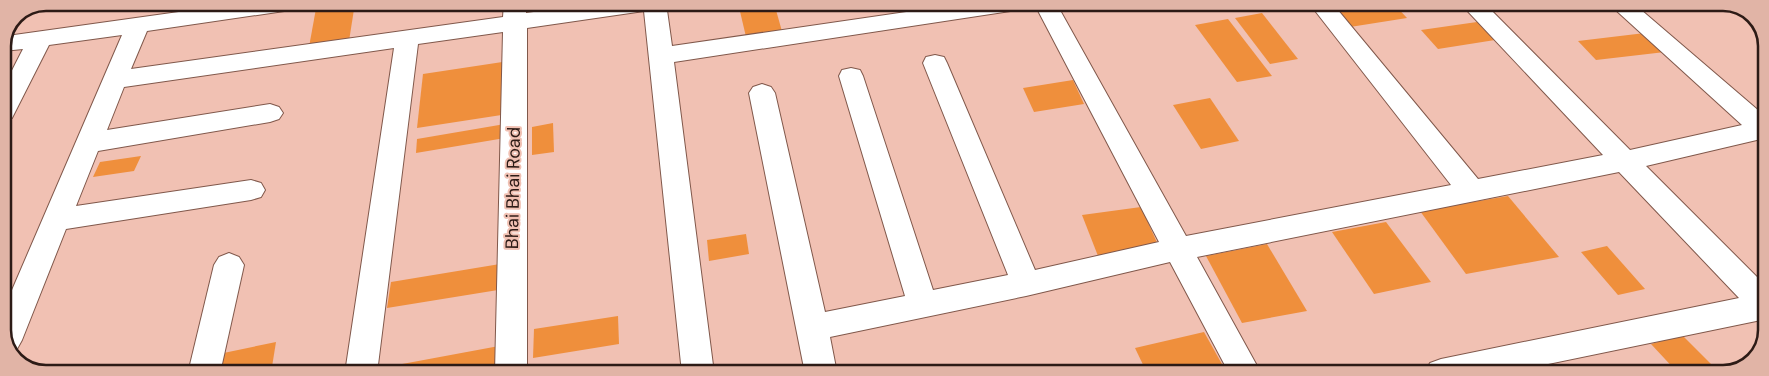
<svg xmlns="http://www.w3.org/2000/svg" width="1769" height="376" viewBox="0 0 1769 376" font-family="'DM Sans',sans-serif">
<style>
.building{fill:#ef8f3c}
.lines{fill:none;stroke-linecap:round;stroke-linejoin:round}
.street-casing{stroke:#80584b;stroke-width:2}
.street{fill:#fff;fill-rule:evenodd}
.labels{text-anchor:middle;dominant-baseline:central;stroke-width:4;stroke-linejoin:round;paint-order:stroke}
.street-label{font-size:18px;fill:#2d1b16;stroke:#f1c1b3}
.rim{fill:none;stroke:#2d1b16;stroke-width:2.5}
</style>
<rect width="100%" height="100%" fill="#f1c1b3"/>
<g class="building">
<polygon points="317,3 355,3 349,41 309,47"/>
<polygon points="738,3 774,3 783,35 747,41"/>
<polygon points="1393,3 1407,18 1350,27 1337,12"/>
<polygon points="1262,13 1298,59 1270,64 1235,18"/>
<polygon points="1228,19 1272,76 1237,82 1195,25"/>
<polygon points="1477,22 1495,40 1438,49 1421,30"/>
<polygon points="1645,33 1665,52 1596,60 1578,41"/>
<polygon points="509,61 508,114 417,128 423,74"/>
<polygon points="1073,80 1084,104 1034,112 1023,88"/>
<polygon points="1210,98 1239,141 1201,149 1173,105"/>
<polygon points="553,123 554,152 532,155 532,127"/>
<polygon points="505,124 505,138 416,153 417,139"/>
<polygon points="141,156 134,171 93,177 100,162"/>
<polygon points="1508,196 1559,257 1466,274 1420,211"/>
<polygon points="1141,207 1159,247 1098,256 1082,215"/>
<polygon points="1386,222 1431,282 1374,294 1332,232"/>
<polygon points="746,234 749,254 709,261 707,240"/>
<polygon points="1267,244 1307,311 1242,323 1206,256"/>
<polygon points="1607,246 1645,289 1618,295 1581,252"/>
<polygon points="500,264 498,290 387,308 391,282"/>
<polygon points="618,316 619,344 533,358 534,329"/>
<polygon points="1204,332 1227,373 1147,373 1135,348"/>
<polygon points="1682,335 1720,373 1678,373 1651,344"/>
<polygon points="276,342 271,373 210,373 214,355"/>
<polygon points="499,346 498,373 385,373 386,367"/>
</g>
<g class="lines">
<g class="street-casing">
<g id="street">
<polygon points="243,3 302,3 299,8 291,10 147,31 131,69 503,17 504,3 526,3 526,13 602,3 666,3 672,46 968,3 1028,3 1025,8 1017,10 674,62 714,373 682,373 644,11 527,28 527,373 495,373 503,32 418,44 377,373 345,373 394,48 124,87 107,130 270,104 279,107 283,113 279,119 270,122 98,151 76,206 251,180 261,183 265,190 261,197 251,200 66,229 22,340 17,349 11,352 3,335 3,311 122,35 49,45 12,118 3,121 3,88 23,49 3,51 7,36"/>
<polygon points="1034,3 1056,3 1186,236 1451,185 1309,3 1332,3 1478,179 1603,155 1460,3 1484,3 1630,150 1742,125 1608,3 1633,3 1766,117 1766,140 1761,139 1646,166 1766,286 1766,319 1505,373 1425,373 1430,363 1441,359 1739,298 1619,172 1197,257 1261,373 1229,373 1170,262 1026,296 830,337 837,373 805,373 749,93 753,87 762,84 771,87 775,93 825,312 905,296 839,76 842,70 851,68 860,70 863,76 933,290 1008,275 923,63 926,57 935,55 944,57 947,63 1035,270 1159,242"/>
<polygon points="229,253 239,257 244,265 220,373 188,373 214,265 219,257"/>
</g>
</g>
<use href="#street" class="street"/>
</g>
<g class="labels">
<g class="street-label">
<text transform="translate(513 188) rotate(-89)">Bhai Bhai Road</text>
</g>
</g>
<path d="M0 0H1769V376H0ZM46 11H1723A35 35 0 0 1 1758 46V330A35 35 0 0 1 1723 365H46A35 35 0 0 1 11 330V46A35 35 0 0 1 46 11Z" fill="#e1b4a6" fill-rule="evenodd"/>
<path class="rim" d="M46 11H1723A35 35 0 0 1 1758 46V330A35 35 0 0 1 1723 365H46A35 35 0 0 1 11 330V46A35 35 0 0 1 46 11Z"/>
</svg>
